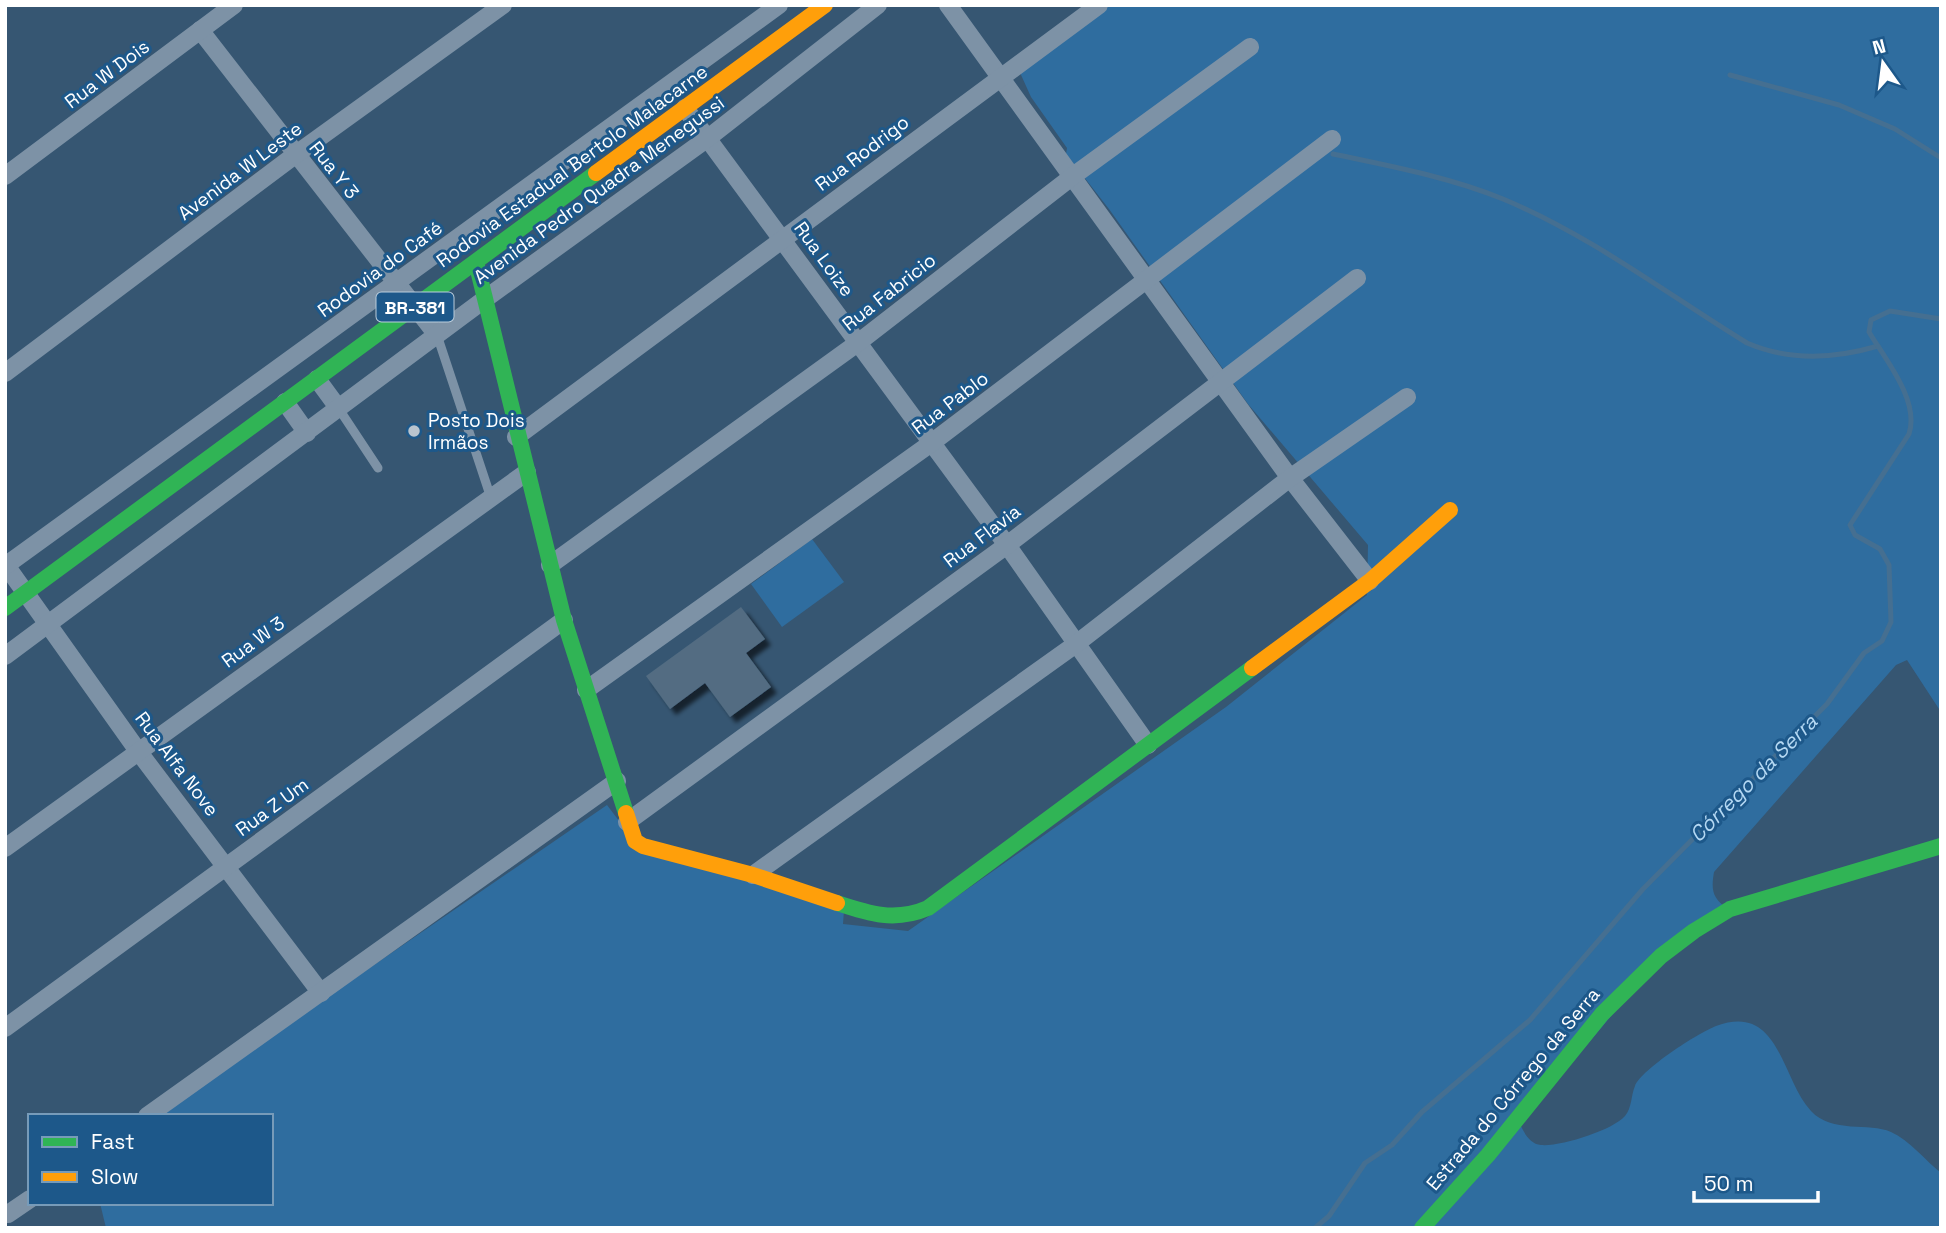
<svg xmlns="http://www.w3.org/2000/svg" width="1946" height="1233" viewBox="0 0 1946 1233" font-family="'Space Grotesk',sans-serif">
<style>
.green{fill:#2f6d9f}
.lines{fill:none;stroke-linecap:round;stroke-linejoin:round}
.stream{stroke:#456f91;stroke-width:5}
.building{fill:#526c82;filter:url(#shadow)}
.lane{stroke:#7d92a6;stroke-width:9}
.street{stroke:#7d92a6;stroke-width:18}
.fast{stroke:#30b455;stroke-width:16}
.slow{stroke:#ff9f0a;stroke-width:16}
.poi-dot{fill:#b9c4ce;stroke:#1d588a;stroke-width:2.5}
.labels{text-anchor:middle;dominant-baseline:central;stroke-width:6;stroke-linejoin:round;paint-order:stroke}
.shield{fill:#1d588a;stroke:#bbcddc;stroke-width:2}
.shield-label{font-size:18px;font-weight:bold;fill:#fff}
.street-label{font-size:19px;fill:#fff;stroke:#1d588a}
.poi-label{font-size:19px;fill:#fff;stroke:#1d588a;text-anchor:start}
.water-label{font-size:21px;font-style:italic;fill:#b4d8f3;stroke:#1d588a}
</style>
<defs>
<filter id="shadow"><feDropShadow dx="6" dy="6" stdDeviation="2" flood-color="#0009"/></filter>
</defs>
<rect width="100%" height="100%" fill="#365672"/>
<g class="green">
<path d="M1098 5H1941V712L1907 660 1896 665 1714 872C1711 890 1712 898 1728 909L1681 933 1520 1124C1524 1133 1530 1144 1541 1145 1560 1147 1613 1130 1625 1116 1632 1108 1631 1095 1635 1086 1642 1069 1698 1033 1716 1026 1780 1002 1781 1079 1811 1111 1832 1134 1869 1122 1891 1132 1909 1140 1926 1161 1941 1173V1228H106L100 1203H271V1116H154L607 805 632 838 844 910 843 924 908 931 1226 707 1367 595 1368 545 1248 404 1109 209 1066 154 1067 148 1031 97 1017 66Z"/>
<polygon points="812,539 844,582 782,627 751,584"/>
</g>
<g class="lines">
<g class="stream">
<polyline points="1730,75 1839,105 1895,129 1941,158"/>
<path d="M1333 154C1390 166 1449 177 1503 199 1590 235 1667 294 1747 343 1789 361 1834 359 1878 346"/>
<path d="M1315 1228 1329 1216 1365 1163 1392 1145 1422 1112 1530 1020 1643 889 1827 704 1864 653 1882 641 1891 622 1889 565 1880 549 1855 535 1850 525 1909 434C1920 401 1885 359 1869 332L1871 320 1890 311 1941 319"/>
</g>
</g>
<polygon class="building" points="741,607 765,639 746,653 771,687 730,717 705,683 670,709 646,676"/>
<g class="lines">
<g class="lane">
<polyline points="437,335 491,498"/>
<polyline points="339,409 378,468"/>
</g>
<g class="street">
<polyline points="948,5 1290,478 1370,581"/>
<polyline points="200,30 437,335"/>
<polyline points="685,108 1007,545 1148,745"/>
<polyline points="5,176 234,5"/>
<polyline points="5,373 295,155 503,5"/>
<polyline points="317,379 339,409"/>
<polyline points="285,402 307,433"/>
<polyline points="516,437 1099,5"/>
<polyline points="5,564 138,751 321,993"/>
<polyline points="550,565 859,342 1073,176 1250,47"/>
<polyline points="5,566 779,5"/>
<polyline points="5,656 485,299 708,138 878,5"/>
<polyline points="586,690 930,444 1332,139"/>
<polyline points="627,822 1007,545 1357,278"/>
<polyline points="5,848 527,472"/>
<polyline points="753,875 1076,644 1290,478 1407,397"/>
<polyline points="5,1028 564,620"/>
<polyline points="147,1116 617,781"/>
<polyline points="8,1214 30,1199"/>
</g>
<g class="fast">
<polyline points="476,262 564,620 626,813"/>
<polyline points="5,608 596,173"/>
<path d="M837 903C870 914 895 922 928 908L1252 668"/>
<polyline points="1422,1228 1488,1155 1602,1014 1661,956 1694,931 1730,909 1941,846"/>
</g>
<g class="slow">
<polyline points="596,173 825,5"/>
<polyline points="1252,668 1370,581 1450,510"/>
<polyline points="626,813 635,841 643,846 753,875 837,903"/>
</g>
</g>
<circle class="poi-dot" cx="414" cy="431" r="7"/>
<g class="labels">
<rect class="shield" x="376.5" y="292.5" width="77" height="29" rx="5"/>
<g class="shield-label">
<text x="415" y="307">BR-381</text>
</g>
<g class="street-label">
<text transform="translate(107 74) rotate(-37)">Rua W Dois</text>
<text transform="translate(862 153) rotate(-37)">Rua Rodrigo</text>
<text transform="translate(572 166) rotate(-36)">Rodovia Estadual Bertolo Malacarne</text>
<text transform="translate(334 170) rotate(52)">Rua Y 3</text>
<text transform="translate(240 171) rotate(-37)">Avenida W Leste</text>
<text transform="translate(599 190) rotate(-36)">Avenida Pedro Quadra Menegussi</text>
<text transform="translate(824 259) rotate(54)">Rua Loize</text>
<text transform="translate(380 269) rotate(-36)">Rodovia do Café</text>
<text transform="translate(889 292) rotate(-38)">Rua Fabricio</text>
<text transform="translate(950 403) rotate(-37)">Rua Pablo</text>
<text transform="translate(982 536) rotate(-37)">Rua Flavia</text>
<text transform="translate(253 642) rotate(-36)">Rua W 3</text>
<text transform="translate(177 764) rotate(53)">Rua Alfa Nove</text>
<text transform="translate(272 807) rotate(-36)">Rua Z Um</text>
<text transform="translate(1513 1089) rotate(-50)">Estrada do Córrego da Serra</text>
</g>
<g class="poi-label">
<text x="428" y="420">Posto Dois<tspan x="428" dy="22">Irmãos</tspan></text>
</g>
<g class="water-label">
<text transform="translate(1753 778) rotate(-45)">Córrego da Serra</text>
</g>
</g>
<rect width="1946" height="1233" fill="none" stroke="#ffffff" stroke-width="14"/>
<rect x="28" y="1114" width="245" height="91" fill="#1d588a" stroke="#779bb9" stroke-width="2"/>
<rect x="42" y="1137" width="35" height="10" fill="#30b455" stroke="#779bb9" stroke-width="2"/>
<text x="91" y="1149" font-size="21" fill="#ffffff">Fast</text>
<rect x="42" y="1172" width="35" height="10" fill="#ff9f0a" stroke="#779bb9" stroke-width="2"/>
<text x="91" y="1184" font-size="21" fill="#ffffff">Slow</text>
<g transform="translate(1883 63) rotate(346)" stroke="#1d588a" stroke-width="5" paint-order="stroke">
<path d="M0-5L12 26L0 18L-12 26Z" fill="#ffffff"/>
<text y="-10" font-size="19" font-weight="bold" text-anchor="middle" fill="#ffffff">N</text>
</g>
<path d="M1694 1191v10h124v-10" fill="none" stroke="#ffffff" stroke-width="3.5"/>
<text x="1704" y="1191" font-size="21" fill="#ffffff" stroke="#1d588a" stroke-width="5" paint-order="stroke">50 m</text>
</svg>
